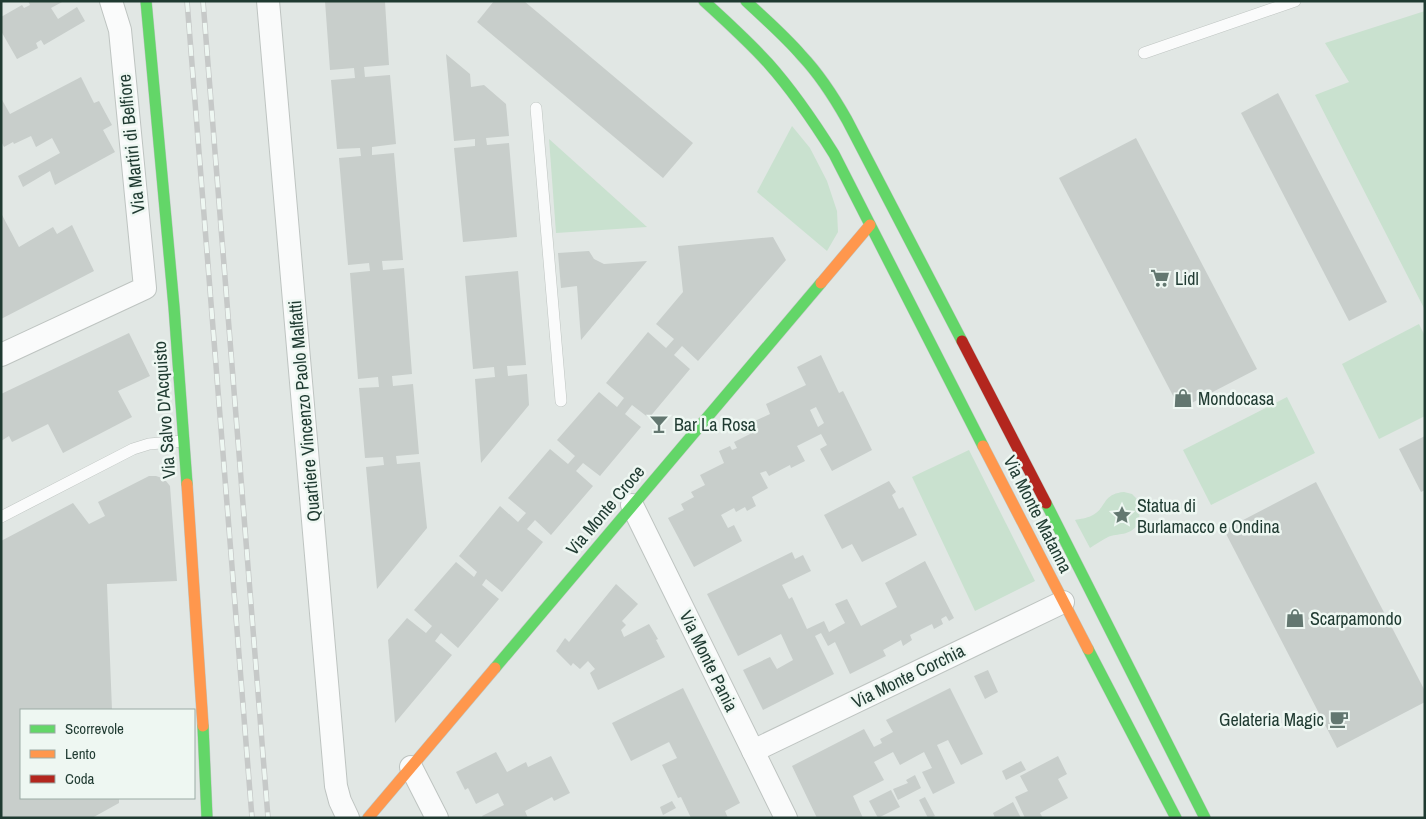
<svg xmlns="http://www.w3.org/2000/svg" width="1426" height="819" viewBox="0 0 1426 819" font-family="'Archivo Narrow',sans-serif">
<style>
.green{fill:#c9e1cf}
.building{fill:#c8cecb;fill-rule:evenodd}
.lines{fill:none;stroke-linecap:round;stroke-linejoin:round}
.lane-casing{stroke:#bec4c1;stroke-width:12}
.street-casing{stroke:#bec4c1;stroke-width:24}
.fast-casing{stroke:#bdc5c1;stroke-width:12}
.slow-casing{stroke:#bdc5c1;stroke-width:12}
.jam-casing{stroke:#bdc5c1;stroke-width:12}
.lane{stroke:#fafbfb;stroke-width:11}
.street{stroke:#fafbfb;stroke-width:22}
.fast{stroke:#63d668;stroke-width:11}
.slow{stroke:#ff974d;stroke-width:11}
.jam{stroke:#b3261e;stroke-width:11}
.rail-casing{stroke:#c6c9c8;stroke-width:5.5}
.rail{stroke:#eef7f2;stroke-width:4;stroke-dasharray:11;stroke-linecap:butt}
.labels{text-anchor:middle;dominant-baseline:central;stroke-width:5;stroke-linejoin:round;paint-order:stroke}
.street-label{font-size:18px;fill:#1f3a31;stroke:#eef7f2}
.poi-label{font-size:18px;fill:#1f3a31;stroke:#eef7f2;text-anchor:start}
</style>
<rect width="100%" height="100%" fill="#e1e7e4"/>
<g class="green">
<polygon points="1425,11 1425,310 1315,95 1349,82 1325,43"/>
<polygon points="792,126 810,148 827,181 837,211 838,232 827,251 757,192"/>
<polygon points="549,139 647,227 556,233"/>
<polygon points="1419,324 1425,336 1425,416 1379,439 1342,364"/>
<polygon points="1287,397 1315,453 1211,505 1183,450"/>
<polygon points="969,450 1035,581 975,611 912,477"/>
<path d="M1124 492 1132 494 1139 501C1139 508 1141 518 1137 525 1130 536 1118 533 1108 537 1102 540 1096 544 1090 548L1075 520C1080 519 1087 518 1091 516 1107 509 1101 494 1124 492Z"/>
</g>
<g class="building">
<polygon points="28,1 64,1 51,8 58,19 77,7 85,21 44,45 41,40 36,43 38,48 17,59 1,31 1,17 22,5 24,8 30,5"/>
<polygon points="325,1 385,2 389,65 364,67 365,77 390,75 396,144 372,147 372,155 394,153 403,260 382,261 383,270 404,268 412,374 392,376 393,386 413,384 419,454 396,456 397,464 420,462 427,528 377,589 366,467 384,465 383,457 365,458 359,388 379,387 378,377 358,379 350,273 370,271 369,263 348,265 339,158 361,156 360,148 337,149 331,80 355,78 354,68 330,70"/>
<polygon points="494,1 524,1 693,143 663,178 477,22"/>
<polygon points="446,54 470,74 471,87 484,85 506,104 509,136 486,138 487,145 509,143 517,237 463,242 454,148 475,146 475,139 454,141"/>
<polygon points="81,77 94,103 99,101 112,125 103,130 115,152 55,185 50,171 23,187 18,176 60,153 52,138 36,147 31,136 14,144 13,142 4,147 1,141 1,98 10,114"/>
<polygon points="1278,93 1387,302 1349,321 1241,113"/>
<polygon points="1136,138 1257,369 1180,409 1059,178"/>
<polygon points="1,213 19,247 53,227 57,234 72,225 94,271 1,319"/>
<polygon points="773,237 786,260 698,361 682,346 674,355 690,369 649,418 632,405 625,414 641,427 600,476 583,463 576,471 593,486 551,535 535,520 527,529 543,542 502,592 486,579 482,585 499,599 458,648 441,633 435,641 452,655 395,723 388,640 407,618 426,633 432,626 414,610 456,562 474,577 477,572 459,556 500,506 518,522 526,513 508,498 550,449 568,464 575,456 557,440 599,392 617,407 624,398 606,383 648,332 666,348 674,339 656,324 683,292 678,246"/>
<polygon points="589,251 594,259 604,264 647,261 581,340 577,286 561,288 558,253"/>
<polygon points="518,271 526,365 507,366 508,376 527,374 529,405 481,463 475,379 495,377 494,367 473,369 465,276"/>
<polygon points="129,333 150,376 118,391 132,417 63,453 48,424 12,442 9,436 1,441 1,394"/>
<path d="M821 355 839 393 843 391 872 450 832 471 820 449 827 445 821 434 797 446 805 461 791 468 790 465 769 476 766 471 760 473 768 488 752 497 756 506 747 511 745 507 736 512 734 508 721 515 728 528 734 525 742 541 694 567 668 518 684 510 681 504 694 497 691 492 705 485 700 475 724 463 719 451 730 446 732 450 737 448 734 442 750 434 746 425 770 414 766 404 806 385 797 367ZM816 407 824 423 818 427 810 410Z"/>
<polygon points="1425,436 1425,490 1421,492 1399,449"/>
<polygon points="149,476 156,476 162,478 166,481 170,486 177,581 107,584 112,710 21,710 21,798 119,798 119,803 92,818 1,818 1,541 73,503 89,524 105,516 98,502"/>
<polygon points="889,481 896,492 892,495 899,509 903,507 917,535 862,562 852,544 842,549 824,515"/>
<polygon points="1316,482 1425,691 1425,702 1337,748 1224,530"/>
<polygon points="792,552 795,559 803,555 811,571 782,585 789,599 792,597 807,629 824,621 829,632 845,623 835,604 847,599 861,626 897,607 885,583 925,561 954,618 949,621 946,616 941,619 943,624 934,629 932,624 910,635 912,640 903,646 901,640 883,650 886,656 850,674 835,642 828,646 821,633 815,636 834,674 763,710 743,670 770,657 777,669 793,660 781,634 738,656 707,594"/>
<polygon points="616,584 638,604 622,621 626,625 621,630 624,637 649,624 658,639 656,640 665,657 598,690 590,673 595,669 588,661 580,669 573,663 571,666 556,651 565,638 569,642"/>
<polygon points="988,670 998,692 985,699 974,676"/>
<polygon points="683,688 740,803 725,811 728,818 691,818 681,797 678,798 662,765 677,758 669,742 631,761 612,723"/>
<polygon points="950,688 983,754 961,765 948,740 937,745 955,783 933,794 922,772 932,768 924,752 900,765 893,752 874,762 884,780 853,796 863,818 817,818 792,766 864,729 874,747 882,743 880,739 893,732 886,720"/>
<polygon points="496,752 507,772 526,762 528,767 551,756 570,793 554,801 552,797 525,811 528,818 483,818 482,816 504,805 498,793 476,804 468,788 465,790 456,772"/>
<polygon points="1058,756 1067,774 1058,779 1068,798 1040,813 1043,818 1025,818 1015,797 1028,791 1020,776"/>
<polygon points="1021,761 1026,770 1006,780 1002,771"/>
<polygon points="915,775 921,788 898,800 893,789 908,783 906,780"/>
<polygon points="891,790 900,807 878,818 869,801"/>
<polygon points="925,797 935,816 931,818 928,818 919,800"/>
<polygon points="672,801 676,808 663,815 660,807"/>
<polygon points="1013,802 1021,818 995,818 993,813"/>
</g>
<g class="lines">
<g class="lane-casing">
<g id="lane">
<polyline points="1144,53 1295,1"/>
<polyline points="536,108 561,401"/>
<polyline points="1,517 133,449 149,444 183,441"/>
</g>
</g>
<g class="street-casing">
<g id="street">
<polyline points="268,1 336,786 340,801 348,818"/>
<polyline points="1,355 145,288 120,30 111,1"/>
<polyline points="632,505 786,818"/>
<polyline points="753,751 1063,602"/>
<polyline points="411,767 437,818"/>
</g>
</g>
<g class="fast-casing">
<g id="fast">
<polyline points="146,1 174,307 187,484"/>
<path d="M704 1C726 21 748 41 768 63 793 91 814 122 834 154L983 446"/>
<path d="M746 1C765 19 785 36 802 56 820 75 834 97 847 120L962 341"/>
<polyline points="1046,503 1205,818"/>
<polyline points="1088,649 1176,818"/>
<polyline points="495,668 821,283"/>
<polyline points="203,726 207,818"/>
</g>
</g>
<g class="slow-casing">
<g id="slow">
<polyline points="821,283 870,225"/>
<polyline points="983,446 1088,649"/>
<polyline points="187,484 203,726"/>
<polyline points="368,818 495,668"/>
</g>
</g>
<g class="jam-casing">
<polyline id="jam" points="962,341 1046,503"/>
</g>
<use href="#lane" class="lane"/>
<use href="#street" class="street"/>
<use href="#fast" class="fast"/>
<use href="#slow" class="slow"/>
<use href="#jam" class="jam"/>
<g class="rail-casing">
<g id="rail">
<polyline points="187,1 252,818"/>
<polyline points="203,1 268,818"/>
</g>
</g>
<use href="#rail" class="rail"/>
</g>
<defs>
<g id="supermarket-bare" transform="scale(1.5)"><path d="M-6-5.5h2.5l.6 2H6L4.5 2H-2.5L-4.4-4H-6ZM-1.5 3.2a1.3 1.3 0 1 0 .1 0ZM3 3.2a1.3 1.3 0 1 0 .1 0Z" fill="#637770" stroke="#eef7f2" stroke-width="2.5" paint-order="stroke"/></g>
<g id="shop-bare" transform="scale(1.5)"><path d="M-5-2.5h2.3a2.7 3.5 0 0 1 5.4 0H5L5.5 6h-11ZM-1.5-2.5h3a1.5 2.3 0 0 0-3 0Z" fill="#637770" stroke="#eef7f2" stroke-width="2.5" paint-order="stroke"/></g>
<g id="bar-bare" transform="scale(1.5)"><path d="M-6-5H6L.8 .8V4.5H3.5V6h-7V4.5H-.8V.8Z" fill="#637770" stroke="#eef7f2" stroke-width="2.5" paint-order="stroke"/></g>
<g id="sight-bare" transform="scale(1.5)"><path d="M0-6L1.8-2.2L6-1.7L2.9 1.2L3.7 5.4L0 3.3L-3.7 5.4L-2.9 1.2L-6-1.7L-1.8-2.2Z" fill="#637770" stroke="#eef7f2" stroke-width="2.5" paint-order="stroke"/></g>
<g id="cafe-bare" transform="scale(1.5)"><path d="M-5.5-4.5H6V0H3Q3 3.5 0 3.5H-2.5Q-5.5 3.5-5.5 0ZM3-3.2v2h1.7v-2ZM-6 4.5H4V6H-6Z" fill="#637770" stroke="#eef7f2" stroke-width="2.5" paint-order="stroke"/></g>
</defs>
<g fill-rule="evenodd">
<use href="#supermarket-bare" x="1160" y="278"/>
<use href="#shop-bare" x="1183" y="398"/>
<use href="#bar-bare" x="659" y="424"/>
<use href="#sight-bare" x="1122" y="515"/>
<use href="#shop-bare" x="1295" y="618"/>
<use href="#cafe-bare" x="1339" y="719"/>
</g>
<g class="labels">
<g class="street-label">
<text transform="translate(131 144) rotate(-96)">Via Martiri di Belfiore</text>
<text transform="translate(164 410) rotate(-94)">Via Salvo D'Acquisto</text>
<text transform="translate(304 411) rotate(-95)">Quartiere Vincenzo Paolo Malfatti</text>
<text transform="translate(605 510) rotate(-50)">Via Monte Croce</text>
<text transform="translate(1038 514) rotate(63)">Via Monte Matanna</text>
<text transform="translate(709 661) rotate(64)">Via Monte Pania</text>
<text transform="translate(908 676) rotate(-26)">Via Monte Corchia</text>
</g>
<g class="poi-label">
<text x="1175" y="278">Lidl</text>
<text x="1198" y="398">Mondocasa</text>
<text x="674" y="424">Bar La Rosa</text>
<text x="1137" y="505">Statua di<tspan x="1137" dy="21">Burlamacco e Ondina</tspan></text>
<text x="1310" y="618">Scarpamondo</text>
<text x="1324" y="719" text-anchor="end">Gelateria Magic</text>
</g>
</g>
<rect width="1426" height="819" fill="none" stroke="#1f3a31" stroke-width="5"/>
<rect x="20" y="709" width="175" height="90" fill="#eef7f2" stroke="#9baba5"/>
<rect x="30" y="725" width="25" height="8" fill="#63d668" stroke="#9baba5"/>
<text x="65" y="734" font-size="15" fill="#1f3a31">Scorrevole</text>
<rect x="30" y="750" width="25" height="8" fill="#ff974d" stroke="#9baba5"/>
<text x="65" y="759" font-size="15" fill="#1f3a31">Lento</text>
<rect x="30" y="775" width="25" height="8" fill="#b3261e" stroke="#9baba5"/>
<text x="65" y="784" font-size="15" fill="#1f3a31">Coda</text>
</svg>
